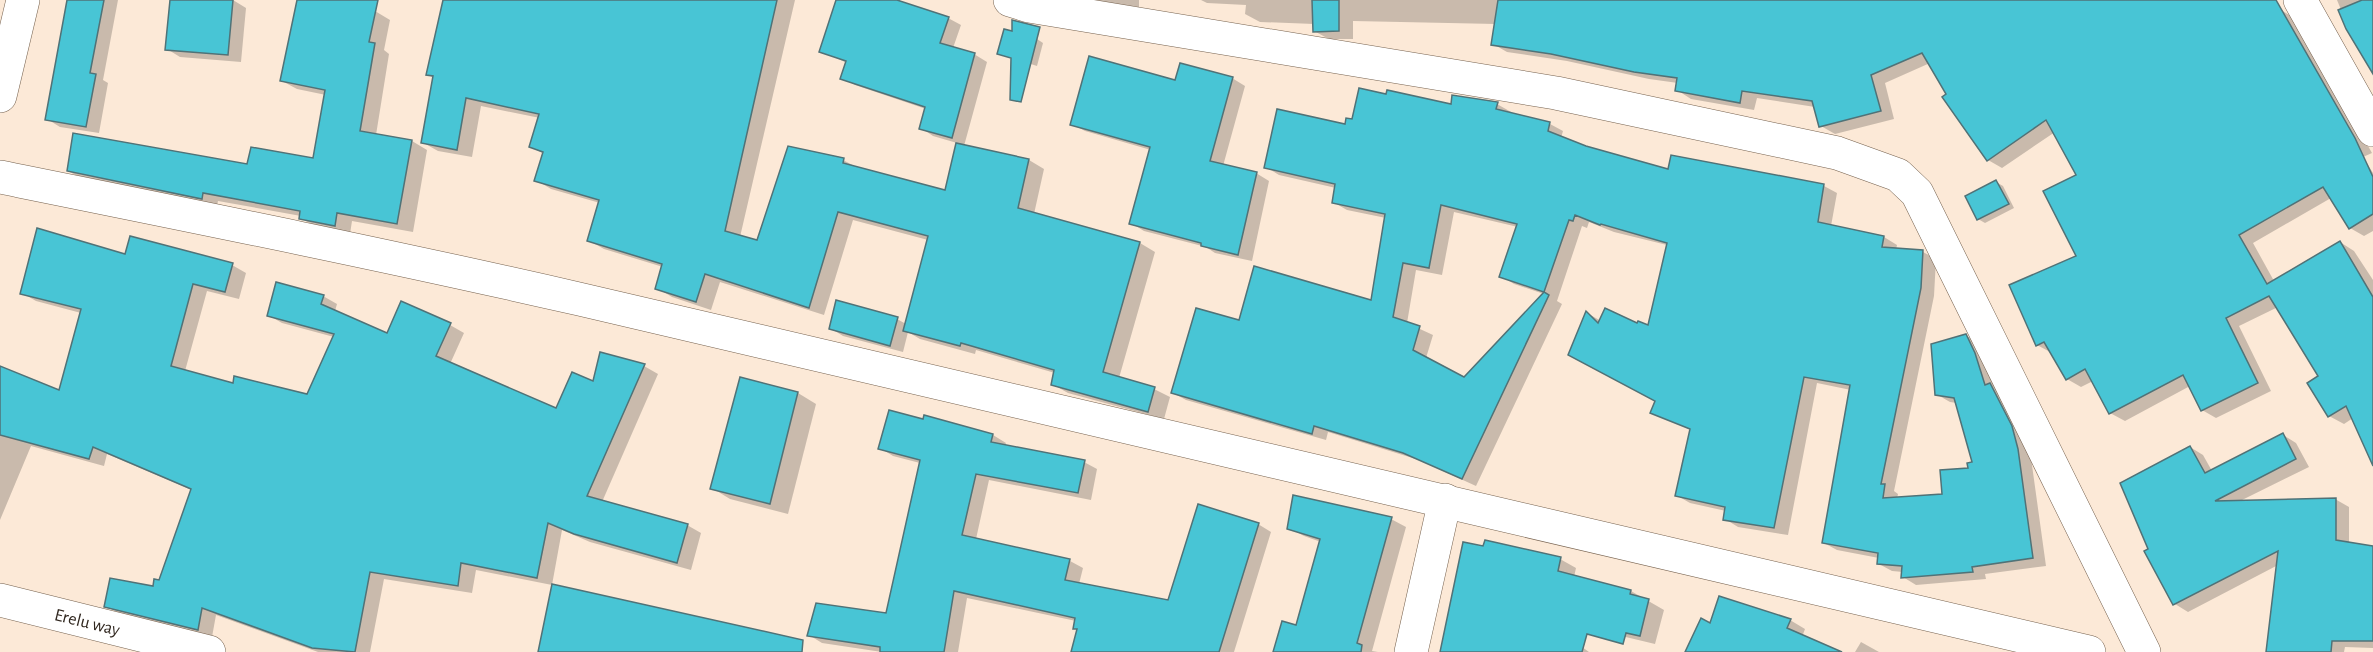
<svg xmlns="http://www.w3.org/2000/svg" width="2373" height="652" viewBox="0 0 2373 652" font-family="'Alegreya Sans',sans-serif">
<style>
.shadow{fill:#0003;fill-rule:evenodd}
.building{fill:#48c5d5;stroke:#507277;stroke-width:1.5;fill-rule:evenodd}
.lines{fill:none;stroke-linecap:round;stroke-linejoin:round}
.minor-casing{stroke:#76624f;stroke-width:34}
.tertiary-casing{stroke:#76624f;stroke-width:34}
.minor{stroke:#fff;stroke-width:33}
.tertiary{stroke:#fff;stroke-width:33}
.labels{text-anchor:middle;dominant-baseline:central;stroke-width:5;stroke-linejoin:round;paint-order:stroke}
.street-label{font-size:18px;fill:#30271f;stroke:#fff}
</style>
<rect width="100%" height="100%" fill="#fce9d7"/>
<g class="shadow">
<polygon points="69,0 118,0 103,80 108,83 99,133 60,127 47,119"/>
<polygon points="171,0 233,0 246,8 241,62 180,57 167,49"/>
<polygon points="444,0 795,0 740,237 758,242 843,160 860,169 946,192 957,143 933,136 921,128 926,109 855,85 842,78 847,63 821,51 838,0 888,0 948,18 961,25 953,48 974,54 987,62 964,146 1029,160 1044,169 1034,214 1140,243 1155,252 1119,378 1154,389 1170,397 1164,419 1068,393 1052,384 1055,373 976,350 975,354 920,339 908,332 903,352 843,336 830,328 897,319 906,324 928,240 853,220 824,315 720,282 711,310 672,297 657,288 663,267 604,249 588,240 600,203 551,189 536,180 544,154 531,147 540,118 481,106 472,157 438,151 422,142 434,78 427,74"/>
<polygon points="1087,0 1139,0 1139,7 1089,1"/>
<polygon points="1201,0 2272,0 2281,10 2296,19 2372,153 2363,157 2373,173 2373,231 2364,236 2350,228 2331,198 2253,243 2274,281 2340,242 2354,251 2373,280 2373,457 2353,418 2344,424 2329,416 2320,376 2278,307 2239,326 2271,391 2216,418 2202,410 2190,386 2125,421 2110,413 2093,381 2081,387 2067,379 2052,353 2037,345 2078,257 2078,175 2055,132 2002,168 1988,160 1930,63 1885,83 1894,119 1835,134 1821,126 1815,107 1757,98 1754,110 1691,99 1677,90 1678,83 1649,79 1567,61 1507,52 1493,44 1496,24 1353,21 1353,39 1329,39 1314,31 1314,24 1260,22 1245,14 1246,5 1207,3"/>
<polygon points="2337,0 2373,0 2373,71 2350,32"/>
<polygon points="375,11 390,20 384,50 389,54 376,135 412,141 427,150 413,232 352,221 350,234 316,227 301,218 301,216 218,201 217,206 83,179 68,171 249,166 314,160 326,95 297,89 282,81"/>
<polygon points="1037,39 1043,43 1037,66 999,54"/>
<polygon points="1232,78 1245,86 1223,166 1256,173 1269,181 1252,261 1215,253 1206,247 1144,231 1131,223 1151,150 1085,131 1072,124 1176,82"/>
<path d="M1497 104 1511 112 1510 114 1550 124 1563 131 1561 138 1586 148 1669 171 1824 186 1837 193 1831 226 1884 237 1897 245 1896 250 1923 252 1936 259 1934 296 1894 491 1898 494 1897 499 1943 495 1970 470 1974 463 1957 403 1950 402 1936 394 1965 335 1979 343 2031 458 2046 566 1985 574 1986 579 1916 585 1903 577V572L1892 571 1879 564V558L1837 550 1824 543 1851 390 1817 383 1788 535 1738 527 1725 519 1726 511 1690 503 1676 495 1691 430 1652 412 1657 401 1587 313 1601 321 1650 327 1667 245 1614 232 1589 222 1587 228 1582 226 1557 301 1562 304 1476 486 1419 460 1328 432 1326 440 1186 400 1173 393 1240 322 1372 302 1386 218 1347 210 1333 202 1336 188 1279 175 1266 167 1347 126 1452 105ZM1454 212 1518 227 1501 276 1514 284 1544 294 1465 379 1426 358 1433 335 1407 323 1416 270 1442 275Z"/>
<polygon points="1996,182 2003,186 2014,208 1985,223 1978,219"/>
<polygon points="126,256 232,265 246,273 239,299 207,291 185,371 234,385 307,396 334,337 282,323 268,315 323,296 337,304 335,311 388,335 450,325 464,333 450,364 557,410 594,384 601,354 644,366 658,374 602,502 687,525 701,533 691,570 590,542 562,530 552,585 476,570 472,593 384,579 370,652 318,652 216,615 212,637 120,614 106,606 154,588 160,582 192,490 107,454 104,466 31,446 0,520 0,368 60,392 81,313 36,301 22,293"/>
<polygon points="798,393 816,404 788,514 730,499 712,488"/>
<polygon points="993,435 1006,443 1005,446 1084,462 1097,469 1091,500 989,480 976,539 1070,561 1083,568 1079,584 1169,602 1258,524 1271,532 1234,652 1073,652 1078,630 1075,628 1076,621 967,598 958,652 882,652 822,643 809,635 887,615 920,463 893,456 880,448"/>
<polygon points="2283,435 2296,443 2309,467 2240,501 2335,499 2349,507 2349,544 2373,548 2373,648 2345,647 2344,652 2271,652 2278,565 2188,612 2175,604 2150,549 2190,447 2203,455 2212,471"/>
<polygon points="1391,519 1406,527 1372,651 1378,652 1274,652 1297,627 1321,542 1304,536 1289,528"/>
<polygon points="1560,559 1576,568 1574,577 1631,591 1664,610 1655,644 1538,616 1589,652 1443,652"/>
<polygon points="1790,620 1805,629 1802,637 1838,652 1686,652 1710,625"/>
<polygon points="1861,642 1879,652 1855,652"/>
</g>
<g class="building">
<polygon points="67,0 104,0 90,73 96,74 86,127 45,120"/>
<polygon points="170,0 233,0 228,55 165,50"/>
<polygon points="297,0 378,0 369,42 375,43 360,131 412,140 397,224 337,213 335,226 299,219 300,211 203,193 202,199 67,171 73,133 247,164 251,147 313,158 325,90 280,81"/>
<polygon points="443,0 777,0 725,231 757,240 788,146 844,158 843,163 945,190 956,143 1029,159 1018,208 1140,242 1103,372 1155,387 1148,412 1051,385 1054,370 961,343 960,346 903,331 928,236 838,212 809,308 705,274 696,302 655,289 662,264 587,241 599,200 534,181 543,152 529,147 539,114 466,98 457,150 421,143 433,76 426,75"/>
<polygon points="836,0 897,0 949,17 940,43 975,53 952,138 919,129 925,107 840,79 846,61 819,52"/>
<polygon points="1312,0 1339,0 1339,31 1313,32"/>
<polygon points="1498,0 2276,0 2355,138 2373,177 2373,214 2349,229 2323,187 2239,235 2267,284 2340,241 2373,297 2373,466 2346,406 2328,417 2307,383 2318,376 2269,296 2226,318 2258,383 2201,411 2183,375 2109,414 2085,369 2066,380 2044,342 2036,346 2009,285 2076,256 2043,191 2076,175 2046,120 1987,161 1942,97 1946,94 1922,53 1871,75 1881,111 1819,127 1812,101 1742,91 1740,103 1675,91 1677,78 1634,72 1551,54 1491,45"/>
<polygon points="2362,0 2373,0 2373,74 2346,29 2338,10"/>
<polygon points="1012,20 1040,27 1021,102 1010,100 1011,58 997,54 1004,29 1012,31"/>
<polygon points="1089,56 1175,80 1180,63 1233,77 1210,161 1257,172 1238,255 1201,246 1201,243 1129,224 1150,147 1070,125"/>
<path d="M1359 88 1386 94 1387 90 1451 104 1452 95 1498 102 1496 109 1550 122 1548 131 1586 146 1668 169 1671 155 1824 184 1818 222 1884 236 1882 247 1923 250 1921 288 1881 484H1885L1883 498 1942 494 1940 470 1968 468 1967 463 1972 462 1954 398 1935 395 1931 344 1966 334 1975 353 1985 385 1990 383 2012 426 2018 449 2033 558 1972 567 1973 572 1901 578 1902 566 1877 564 1878 553 1822 543 1850 385 1804 377 1774 528 1723 520 1725 507 1675 496 1690 429 1650 413 1655 401 1568 355 1586 311 1598 323 1605 308 1637 323 1638 321 1648 325 1667 243 1601 224 1600 225 1575 215 1573 221 1569 220 1544 292 1549 295 1462 479 1403 453 1314 426 1312 434 1171 393 1196 308 1239 320 1254 266 1371 300 1385 214 1332 203 1335 184 1264 168 1277 109 1345 124 1346 118 1352 119ZM1441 205 1517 224 1499 277 1544 292 1464 377 1413 350 1420 326 1393 317 1403 263 1429 268Z"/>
<polygon points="1996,180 2009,204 1977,220 1965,196"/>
<polygon points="37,228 125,254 130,236 233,263 225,292 193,284 171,366 233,383 234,376 307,394 334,334 267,316 276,282 324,295 321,304 387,333 401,301 451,323 436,356 556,408 572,372 593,381 600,352 645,364 587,496 688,524 677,563 574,534 548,523 537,578 461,563 458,586 370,572 355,652 312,648 202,608 198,630 104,607 110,578 153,586 154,579 159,580 191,489 93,447 89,459 0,435 0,366 59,390 81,309 20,294"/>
<polygon points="836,300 898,317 890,346 829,329"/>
<polygon points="740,377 798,392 770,504 710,489"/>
<polygon points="889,410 923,419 924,415 993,434 991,442 1085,460 1078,493 976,474 962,535 1070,559 1065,580 1168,600 1198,504 1259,523 1219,652 1071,652 1077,629 1073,629 1075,618 954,591 944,652 880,652 880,647 807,636 816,603 886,613 920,460 878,449"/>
<polygon points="2283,433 2296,459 2215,501 2336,498 2336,540 2373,546 2373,641 2332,641 2331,652 2266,652 2278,551 2173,605 2144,551 2148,549 2120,483 2190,446 2205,473"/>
<polygon points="1293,495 1392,517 1357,643 1362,645 1361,652 1273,652 1282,621 1296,625 1320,539 1287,529"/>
<polygon points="1485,540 1561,557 1558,571 1631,590 1630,594 1649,599 1640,636 1626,633 1623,644 1587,634 1582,652 1440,652 1463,542 1483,546"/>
<polygon points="552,584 803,640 802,652 538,652"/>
<polygon points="1719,596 1791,619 1787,628 1842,652 1685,652 1701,618 1710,623"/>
</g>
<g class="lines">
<g class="minor-casing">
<g id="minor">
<polyline points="1010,0 1029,6 1556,93 1837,153 1898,175 1917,193 2144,652"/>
<polyline points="2300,0 2373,130"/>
<path d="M0 177C193 216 387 255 579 299 1083 413 1585 536 2089 652"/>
<polyline points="0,600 209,652"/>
<polyline points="1411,652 1445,500"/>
</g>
</g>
<g class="tertiary-casing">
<polyline id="tertiary" points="0,96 23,0"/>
</g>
<use href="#minor" class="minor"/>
<use href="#tertiary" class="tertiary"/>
</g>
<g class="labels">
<g class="street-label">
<text transform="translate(87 623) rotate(14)">Erelu way</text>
</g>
</g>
</svg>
